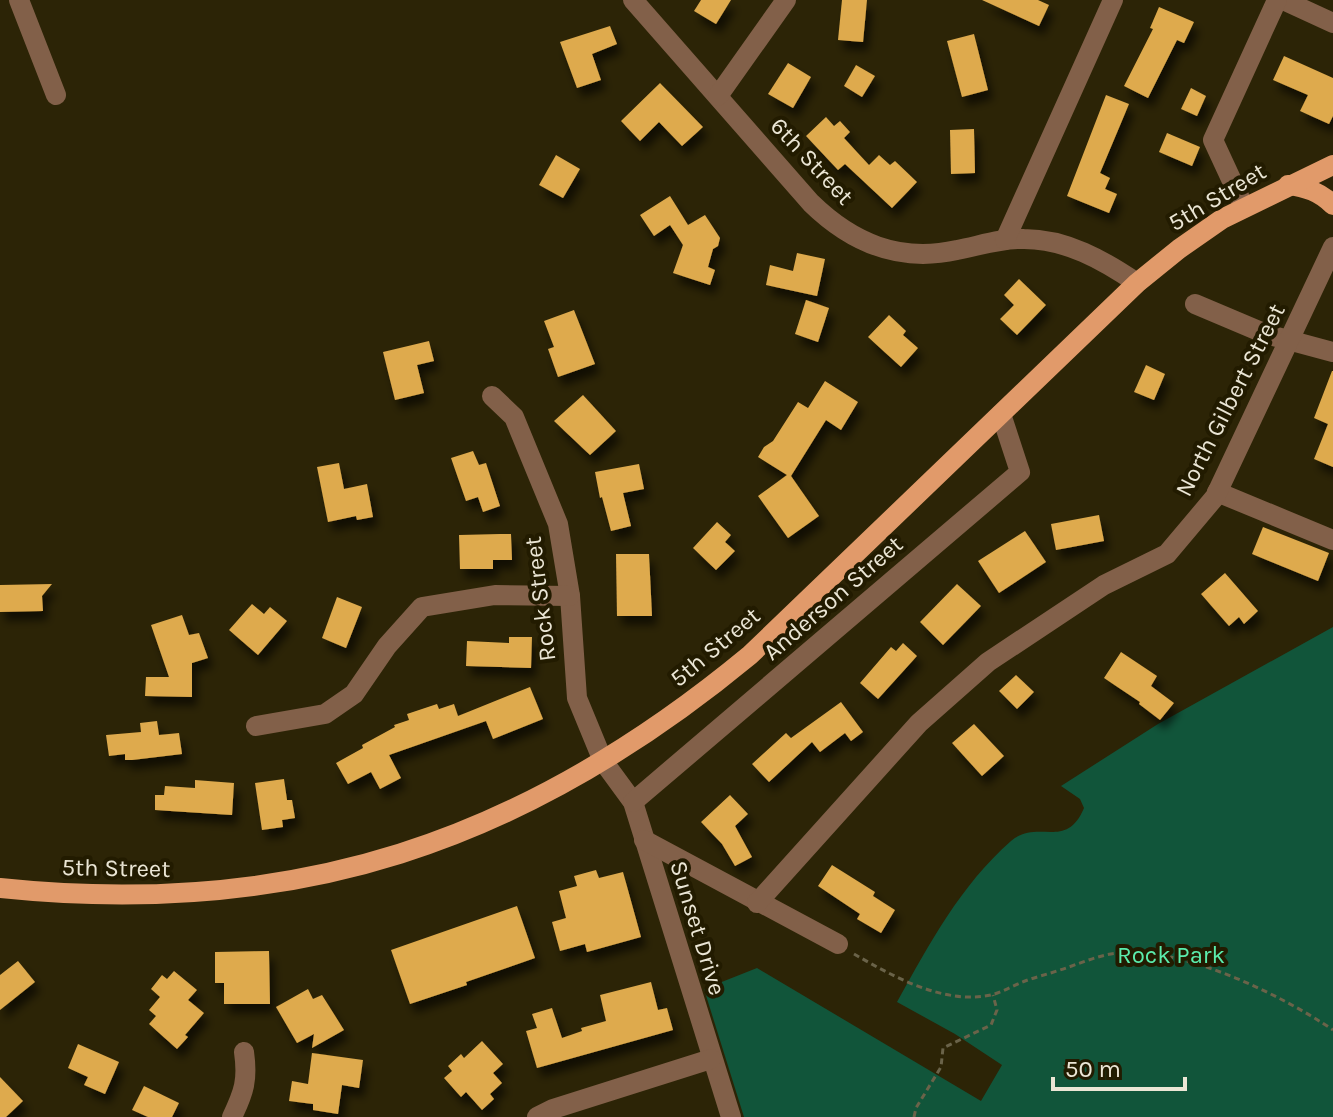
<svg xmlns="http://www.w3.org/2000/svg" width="1333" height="1117" viewBox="0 0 1333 1117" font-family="Karla,sans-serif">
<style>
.green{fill:#11553a}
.building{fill:#deaa4d;filter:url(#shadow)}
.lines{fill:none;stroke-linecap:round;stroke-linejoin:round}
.path{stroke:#6a6349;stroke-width:3;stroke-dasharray:6 4;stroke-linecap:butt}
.minor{stroke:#826049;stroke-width:20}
.major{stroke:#e19a6a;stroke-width:20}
.labels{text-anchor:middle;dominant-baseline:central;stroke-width:8;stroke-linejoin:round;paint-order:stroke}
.street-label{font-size:24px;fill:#ebe6d5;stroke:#221b00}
.park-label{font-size:24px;fill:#5becac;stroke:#221b00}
</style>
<defs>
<filter id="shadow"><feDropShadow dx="5" dy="9" stdDeviation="4" flood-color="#0009"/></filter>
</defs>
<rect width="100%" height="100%" fill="#2c2406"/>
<path class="green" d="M1333 627V1117H744L704 989 757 968 981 1101 1002 1065 955 1034 897 1002C930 943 960 886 1011 841 1038 818 1066 851 1084 808L1080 799 1061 786 1158 724Z"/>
<g class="building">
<polygon points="701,0 731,0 716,24 694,11"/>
<polygon points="842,0 867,0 863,42 838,40"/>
<polygon points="982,0 1038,0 1049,5 1039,26"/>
<polygon points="1159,7 1194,22 1184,43 1177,40 1148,98 1124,86 1153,29 1150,28"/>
<polygon points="610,26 617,44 592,54 601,80 577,88 560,42"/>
<polygon points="974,34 988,90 962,97 947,41"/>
<polygon points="1284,56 1333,78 1333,116 1329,124 1300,111 1308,95 1273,80"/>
<polygon points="788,63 811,77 793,108 768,94"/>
<polygon points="856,65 875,76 862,97 844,86"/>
<polygon points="660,83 703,127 682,146 659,122 640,141 621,121"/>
<polygon points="1191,88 1206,96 1197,116 1181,109"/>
<polygon points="1106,95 1129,104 1100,173 1110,178 1105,189 1117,194 1109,213 1067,196"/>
<polygon points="826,117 834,126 840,121 850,132 844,138 869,165 879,155 890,165 895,161 917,182 892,208 845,164 838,170 806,136"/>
<polygon points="974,129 975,173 951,174 950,130"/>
<polygon points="1167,133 1200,147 1192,166 1159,152"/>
<polygon points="556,155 580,169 563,198 539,185"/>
<polygon points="670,196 688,225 705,215 720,238 718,246 713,249 708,267 715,270 710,285 673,273 683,245 670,225 654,236 640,215"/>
<polygon points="797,253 825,259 817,296 766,285 770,265 793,271"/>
<polygon points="1019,279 1046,305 1017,335 1000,319 1014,305 1004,295"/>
<polygon points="806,300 829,308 818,342 795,334"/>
<polygon points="574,310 595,364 558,377 548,349 554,347 544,321"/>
<polygon points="889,315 906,331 903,335 918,348 901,367 868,337"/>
<polygon points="429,341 434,361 417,365 424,393 395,400 383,352"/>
<polygon points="1146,365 1165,374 1154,400 1134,392"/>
<polygon points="1332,371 1333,371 1333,467 1314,459 1328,424 1314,418"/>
<polygon points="825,381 858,402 841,430 826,420 791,476 819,516 788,538 758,496 787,475 758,457 764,447 773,441 798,402 808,408"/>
<polygon points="583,395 616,431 590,455 554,421"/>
<polygon points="473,451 479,465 486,463 500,506 483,512 478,497 466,501 451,458"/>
<polygon points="339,463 344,489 367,484 373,517 357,520 356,516 328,522 317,467"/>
<polygon points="639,464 644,489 623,493 631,526 611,531 602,497 600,498 595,472"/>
<polygon points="1099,515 1104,541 1056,550 1051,524"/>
<polygon points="717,522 731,535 725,542 735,551 716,570 693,548"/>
<polygon points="1263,527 1329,553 1318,581 1252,554"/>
<polygon points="1025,531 1046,562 999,593 978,561"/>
<polygon points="500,534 511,534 512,560 493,560 493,569 460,569 459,535"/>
<polygon points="616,554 649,554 652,616 617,616"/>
<polygon points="1225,573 1258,611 1244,624 1239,617 1229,626 1201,594"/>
<polygon points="52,584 42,596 43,611 0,612 0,585"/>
<polygon points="957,584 981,606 943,645 920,622"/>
<polygon points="337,597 362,607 346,648 322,638"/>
<polygon points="252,604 264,614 270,607 287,621 258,655 229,630"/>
<polygon points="182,615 189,635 199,633 208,658 192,663 192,697 145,696 146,677 169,677 151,625"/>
<polygon points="509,637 532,637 531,668 466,666 467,641 509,643"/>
<polygon points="903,643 917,656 878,699 860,683 891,647 896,651"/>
<polygon points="1121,652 1157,676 1151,686 1174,703 1160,720 1139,704 1140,702 1104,678"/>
<polygon points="1016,675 1034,692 1017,709 999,691"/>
<polygon points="530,687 543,719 493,739 486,721 389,755 401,778 380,789 371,772 348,784 336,763 363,748 362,745 395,727 394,725 409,720 407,714 437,704 439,709 454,704 458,716"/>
<polygon points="841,702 863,732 851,741 845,733 820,752 812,742 769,782 752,764 786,733 791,738"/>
<polygon points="157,721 159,735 179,733 182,754 132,760 125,760 125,754 109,756 106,735 141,732 140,723"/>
<polygon points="974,724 1004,756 982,776 952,743"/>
<polygon points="284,779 287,800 292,800 295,818 282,820 283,827 262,830 255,783"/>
<polygon points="195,780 234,783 232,815 155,810 155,795 164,795 165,786 195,788"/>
<polygon points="730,795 748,814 735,826 752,857 735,866 722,844 701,822"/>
<polygon points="832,865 875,892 873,896 895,910 881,933 857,919 860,914 818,886"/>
<polygon points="596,870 599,878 623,872 641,937 587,952 585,944 560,951 552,922 566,918 559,891 577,886 574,876"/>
<polygon points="517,906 535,958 466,982 467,985 410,1004 391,950"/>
<polygon points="269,951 270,1004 224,1004 224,983 215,983 215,952"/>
<polygon points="18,961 35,982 0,1010 0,975"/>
<polygon points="174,971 197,990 188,1000 204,1013 185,1035 188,1037 177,1049 149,1024 156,1016 149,1010 160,997 151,989 162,975 167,979"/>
<polygon points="651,982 658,1010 667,1008 673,1030 537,1068 526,1031 537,1028 532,1014 552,1008 562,1038 582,1031 581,1028 606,1021 600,995"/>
<polygon points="308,989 313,999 322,995 344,1030 312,1048 314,1034 297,1043 276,1007"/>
<polygon points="482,1041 503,1064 493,1073 502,1083 490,1094 494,1099 482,1110 466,1092 461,1097 444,1078 452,1071 448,1066 461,1054 464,1058"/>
<polygon points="78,1044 119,1062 105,1094 84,1085 88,1077 68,1068"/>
<polygon points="312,1053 363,1060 359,1088 342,1085 338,1114 313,1110 313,1104 289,1101 292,1081 308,1084"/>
<polygon points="0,1077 23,1101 6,1117 0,1117"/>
<polygon points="144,1086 179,1103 172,1117 148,1117 132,1110"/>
</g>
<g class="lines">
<g class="path">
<path d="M854 954C894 977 944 1005 991 995 1003 992 1014 985 1025 981 1036 977 1048 974 1060 970 1079 964 1098 955 1118 953 1181 946 1282 995 1333 1030"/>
<polyline points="914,1117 916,1108 941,1067 943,1048 991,1025 997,1010 993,995"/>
</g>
<g class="minor">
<polyline points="19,0 56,95"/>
<path d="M633 0 811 203C852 243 899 263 957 250 979 246 1001 238 1024 239 1066 239 1103 260 1137 283"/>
<polyline points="1283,0 1333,23"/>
<polyline points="718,96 786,0"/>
<polyline points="1244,207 1213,140 1277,0"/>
<polyline points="1005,240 1113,0"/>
<polyline points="1195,304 1266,334 1333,352"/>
<polyline points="492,396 514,417 558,524 570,596 577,698 603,761 633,802 731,1117"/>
<polyline points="1217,492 1333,540"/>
<polyline points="256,726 325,714 354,694 387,646 422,607 495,595 570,596"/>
<polyline points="633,802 1020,472 1001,414"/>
<polyline points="644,840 838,944"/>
<polyline points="757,903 919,723 988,662 1104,585 1167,554 1215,497 1333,247"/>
<path d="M232 1117C244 1092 248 1080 244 1052"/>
<polyline points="537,1117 553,1109 711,1059"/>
</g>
<g class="major">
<path d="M1288 185C1306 187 1320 192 1333 205"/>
<path d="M0 888C294 919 523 843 750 655L1137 283 1179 249 1222 219 1333 165"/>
</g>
</g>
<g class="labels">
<g class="street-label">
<text transform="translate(812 161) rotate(47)">6th Street</text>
<text transform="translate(1217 197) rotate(-31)">5th Street</text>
<text transform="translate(1230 400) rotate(-63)">North Gilbert Street</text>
<text transform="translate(833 598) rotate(-41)">Anderson Street</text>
<text transform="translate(540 599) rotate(-97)">Rock Street</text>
<text transform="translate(715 647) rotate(-40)">5th Street</text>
<text transform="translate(116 868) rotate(1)">5th Street</text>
<text transform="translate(698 928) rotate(73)">Sunset Drive</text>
</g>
<g class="park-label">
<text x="1171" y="955">Rock Park</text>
</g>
</g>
<path d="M1053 1077v12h132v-12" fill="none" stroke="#ebe6d5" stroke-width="4"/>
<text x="1065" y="1077" font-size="24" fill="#ebe6d5" stroke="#221b00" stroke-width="6" paint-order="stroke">50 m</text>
</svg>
